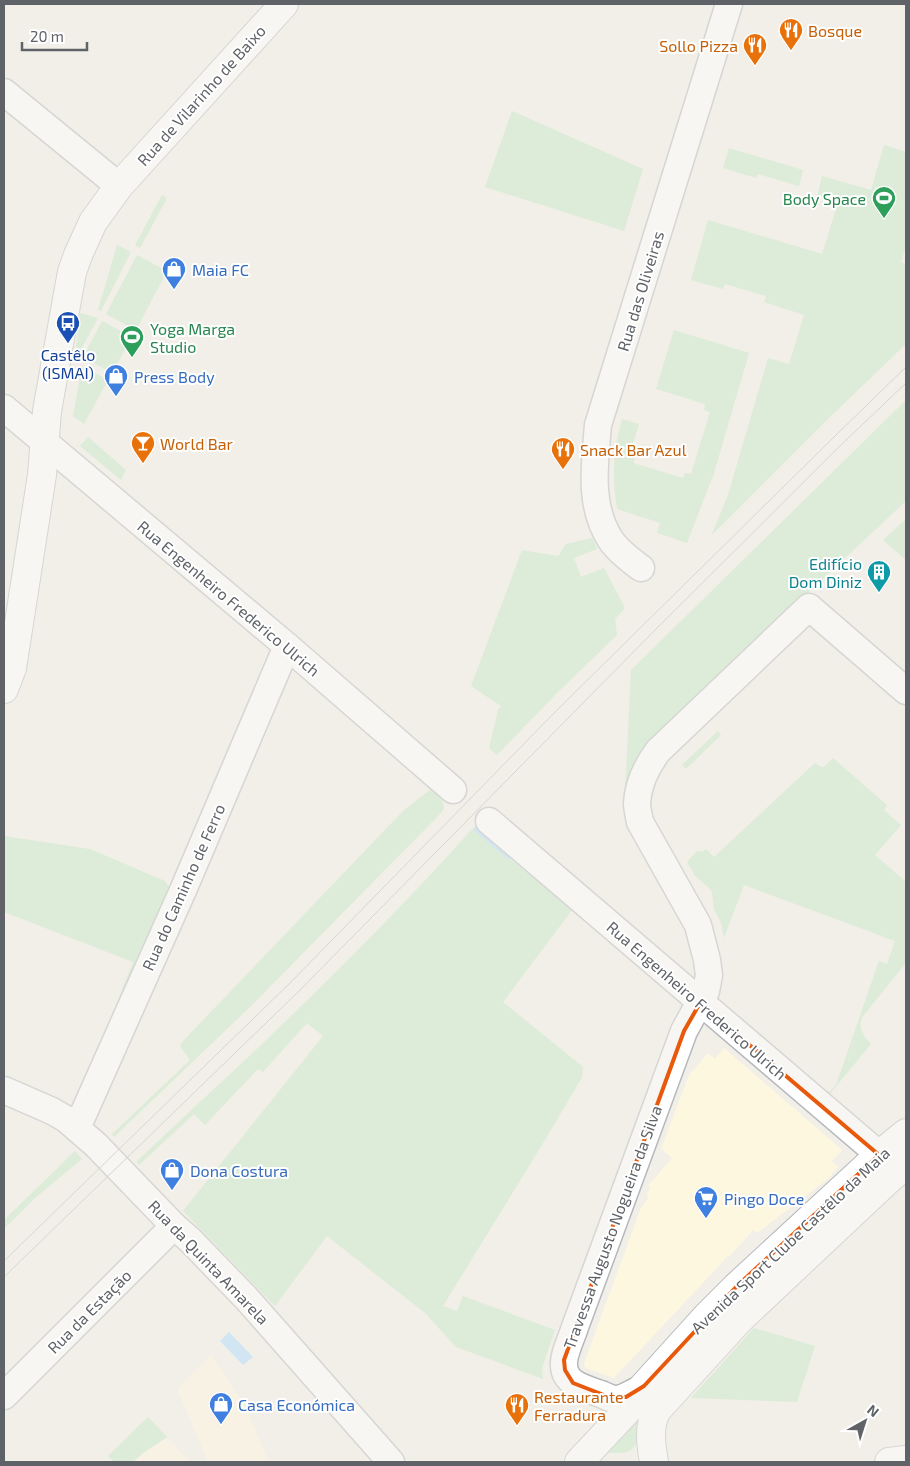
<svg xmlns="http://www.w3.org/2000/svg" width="910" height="1466" viewBox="0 0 910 1466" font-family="'Exo 2',sans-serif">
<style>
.commercial{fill:#fef7e0}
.green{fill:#c5e8c5}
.water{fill:#aadaff}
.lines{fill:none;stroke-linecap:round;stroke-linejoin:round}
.stream{stroke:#aadaff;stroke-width:6}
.minor-casing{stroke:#b5b8bc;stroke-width:29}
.tertiary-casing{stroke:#b5b8bc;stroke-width:30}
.secondary-casing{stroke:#b6babf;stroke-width:30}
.minor{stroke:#fff;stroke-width:26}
.tertiary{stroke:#fff;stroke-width:28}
.secondary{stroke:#fff;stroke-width:28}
.tram{stroke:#b6b7b8;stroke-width:1}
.marked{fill:none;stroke:#e8590c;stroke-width:4;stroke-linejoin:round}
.labels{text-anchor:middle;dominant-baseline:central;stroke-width:4;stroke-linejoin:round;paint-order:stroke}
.food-label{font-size:16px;fill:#c56008;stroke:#fff;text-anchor:start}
.street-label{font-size:16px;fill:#5f6368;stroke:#fff}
.leisure-label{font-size:16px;fill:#27864d;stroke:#fff;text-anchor:end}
.shop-label{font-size:16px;fill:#366cbe;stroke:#fff;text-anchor:start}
.transit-label{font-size:16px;fill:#164399;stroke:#fff}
.culture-label{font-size:16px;fill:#0d838f;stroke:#fff;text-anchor:end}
</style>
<rect width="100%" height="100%" fill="#f1efe8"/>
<g class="commercial">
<polygon points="724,1048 842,1150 832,1161 838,1167 829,1178 757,1233 753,1230 729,1257 728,1256 614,1378 588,1369 585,1367 584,1363 641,1208 649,1197 646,1194 651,1188 648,1186 672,1158 661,1149 689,1075 708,1053 715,1059"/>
<polygon points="211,1355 244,1404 269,1462 208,1462 177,1389"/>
<polygon points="167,1437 190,1462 133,1462 143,1453"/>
</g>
<g class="green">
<polygon points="512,111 643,169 624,231 485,187"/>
<polygon points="884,145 906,152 906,246 901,262 906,264 906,344 832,415 711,536 728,495 768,358 789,364 804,315 764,302 766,296 725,284 723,289 691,280 708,220 822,254 838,203 817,197 822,176 871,190"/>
<polygon points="729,148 803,170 799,186 758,174 756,178 723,168"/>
<polygon points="162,195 167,198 140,248 135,245"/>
<polygon points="117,245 131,252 101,311 98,310"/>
<polygon points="137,255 167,271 136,330 106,314"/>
<polygon points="80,313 98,318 78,355 75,353"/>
<polygon points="102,321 132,337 112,373 83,357"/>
<path d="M674 330 749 353 714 473 687 543 657 533 660 523 617 509C612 476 613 451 622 419L639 424 629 455 635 457 633 463 683 478 685 473 691 474 710 412 704 410 705 404 656 389Z"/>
<polygon points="82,366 108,380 84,424 73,416"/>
<polygon points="906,400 906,501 670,722 643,750 636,761 625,795 631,670"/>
<polygon points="88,437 126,470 121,480 80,446"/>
<polygon points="906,519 906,560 883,540"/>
<polygon points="592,538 597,549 574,558 581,577 604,568 625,608 615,619 617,635 557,693 497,755 489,748 498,710 501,706 471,686 522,550 558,556 566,544"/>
<polygon points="718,731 721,735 686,769 682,765"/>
<path d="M833 758 887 805 884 810 901 825 875 855 906 882V963L863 1016C857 1028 863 1035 871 1044L828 1096 826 1095 836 1085 879 961 887 964 895 941 744 885 724 938 721 923 714 909 712 892 708 887 695 876 687 862 697 851 702 852 706 849 714 857 815 763 821 767H824Z"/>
<path d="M430 790C438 796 449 803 441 813L252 1005 114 1137 112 1134 190 1060 180 1046 184 1040 404 810Z"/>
<path d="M473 828 572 910 503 1002 583 1067 582 1077 548 1135 443 1306 457 1311 463 1296 555 1330 542 1368 543 1379 456 1347 425 1313 327 1236 275 1306 183 1211 323 1036 307 1023 263 1072 258 1069 205 1125 194 1114 139 1165 137 1161C178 1122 220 1084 261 1045 334 975 406 903 473 828Z"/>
<polygon points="4,836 90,849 165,881 172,892 94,1061 133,962 4,912"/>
<polygon points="75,1151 82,1159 35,1198 4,1229 4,1220"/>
<polygon points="754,1328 815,1346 797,1402 691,1398"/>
<path d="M647 1396C644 1410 643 1445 629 1451 620 1455 606 1452 596 1452Z"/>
<polygon points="148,1417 167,1437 143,1453 133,1462 114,1462 108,1456"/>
</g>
<polygon class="water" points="229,1332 253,1357 243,1365 220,1341"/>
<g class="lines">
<polyline class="stream" points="477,829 509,856"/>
<g class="minor-casing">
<g id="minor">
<polyline points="4,92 119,186"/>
<polyline points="4,408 287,646 453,790"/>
<path d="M641 568C630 560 617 550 610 539 588 504 595 463 598 425L729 4"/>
<polyline points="489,821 896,1169"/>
<polyline points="4,1090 52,1111 66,1119 96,1145 174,1226 190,1240 247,1299 391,1462"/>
<polyline points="77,1128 184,888 287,646"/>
<path d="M641 1389C632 1392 624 1399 616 1399 611 1399 605 1396 601 1394 586 1389 564 1384 564 1365 563 1355 572 1337 575 1327L684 1031 706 991 709 975 707 960 698 925 640 822C639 816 637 809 637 803 638 783 647 766 658 751L809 607 906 691"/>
<polyline points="4,1396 174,1226"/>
</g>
</g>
<g class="tertiary-casing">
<g id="tertiary">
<polyline points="4,689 12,668 42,475 47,411 66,305 72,272 78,255 93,222 119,186 284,4"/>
<polyline points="579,1462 639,1398 641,1389 707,1316 737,1286 879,1155 906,1133"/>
<path d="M654 1462C651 1445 648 1426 657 1410L739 1320 889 1179 906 1165"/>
</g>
</g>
<g class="secondary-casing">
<polyline id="secondary" points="889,1462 906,1460"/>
</g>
<use href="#minor" class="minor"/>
<use href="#tertiary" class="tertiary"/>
<use href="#secondary" class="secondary"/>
<g class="tram">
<polyline points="4,1261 290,983 557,710 835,436 906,367"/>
<polyline points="4,1277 299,991 656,629 842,444 906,383"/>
</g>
</g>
<path d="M0 0H910V1466H0ZM700 1003 879 1155 737 1286 644 1386 626 1397H609L573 1383 565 1370 564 1360 684 1031Z" fill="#f1efe8" fill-opacity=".55" fill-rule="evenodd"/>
<path class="marked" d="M700 1003 879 1155 737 1286 644 1386 626 1397H609L573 1383 565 1370 564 1360 684 1031Z"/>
<defs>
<g id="restaurant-pin" transform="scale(1.25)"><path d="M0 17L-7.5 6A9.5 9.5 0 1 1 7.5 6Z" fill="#e8710a" stroke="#fff"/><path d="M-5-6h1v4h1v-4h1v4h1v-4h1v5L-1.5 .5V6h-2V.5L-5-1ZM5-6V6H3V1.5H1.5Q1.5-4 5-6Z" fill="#fff"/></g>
<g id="stadium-pin" transform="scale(1.25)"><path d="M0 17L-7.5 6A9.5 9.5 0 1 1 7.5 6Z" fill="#2e9e5b" stroke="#fff"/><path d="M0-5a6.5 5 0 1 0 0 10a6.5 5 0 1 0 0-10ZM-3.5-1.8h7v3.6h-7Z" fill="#fff"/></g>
<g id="shop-pin" transform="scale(1.25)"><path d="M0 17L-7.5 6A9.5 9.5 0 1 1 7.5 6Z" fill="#3f7fe0" stroke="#fff"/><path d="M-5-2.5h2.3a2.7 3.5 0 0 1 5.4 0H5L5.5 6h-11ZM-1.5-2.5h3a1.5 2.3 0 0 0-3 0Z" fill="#fff"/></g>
<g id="bus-pin" transform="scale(1.25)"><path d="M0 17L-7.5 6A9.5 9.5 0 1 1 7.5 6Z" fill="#1a4fb4" stroke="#fff"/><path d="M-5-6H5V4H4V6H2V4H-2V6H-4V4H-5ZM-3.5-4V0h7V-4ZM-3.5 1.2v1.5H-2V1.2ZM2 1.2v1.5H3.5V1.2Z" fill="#fff"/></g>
<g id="bar-pin" transform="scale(1.25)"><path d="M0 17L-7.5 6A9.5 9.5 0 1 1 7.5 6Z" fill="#e8710a" stroke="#fff"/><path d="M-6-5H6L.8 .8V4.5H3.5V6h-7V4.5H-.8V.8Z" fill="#fff"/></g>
<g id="building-pin" transform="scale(1.25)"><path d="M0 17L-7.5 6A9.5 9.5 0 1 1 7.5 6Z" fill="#0f9aa8" stroke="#fff"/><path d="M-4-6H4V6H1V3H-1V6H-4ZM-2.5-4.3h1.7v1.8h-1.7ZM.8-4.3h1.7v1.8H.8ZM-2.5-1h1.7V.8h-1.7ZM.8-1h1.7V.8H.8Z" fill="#fff"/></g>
<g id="supermarket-pin" transform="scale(1.25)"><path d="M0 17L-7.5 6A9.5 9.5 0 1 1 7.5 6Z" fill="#3f7fe0" stroke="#fff"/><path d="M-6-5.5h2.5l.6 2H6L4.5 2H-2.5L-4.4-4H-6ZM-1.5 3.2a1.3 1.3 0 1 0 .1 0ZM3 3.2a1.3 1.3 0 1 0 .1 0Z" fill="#fff"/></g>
</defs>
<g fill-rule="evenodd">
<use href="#restaurant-pin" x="791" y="30"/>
<use href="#restaurant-pin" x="755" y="45"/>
<use href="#stadium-pin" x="884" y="198"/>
<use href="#shop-pin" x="174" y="269"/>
<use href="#bus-pin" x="68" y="323"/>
<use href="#stadium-pin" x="132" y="337"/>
<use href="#shop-pin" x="116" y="376"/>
<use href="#bar-pin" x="143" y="443"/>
<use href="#restaurant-pin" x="563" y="449"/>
<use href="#building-pin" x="879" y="572"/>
<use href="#shop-pin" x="172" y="1170"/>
<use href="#supermarket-pin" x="706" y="1198"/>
<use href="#shop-pin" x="221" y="1404"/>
<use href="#restaurant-pin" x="517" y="1405"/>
</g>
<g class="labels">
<g class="food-label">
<text x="808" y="30">Bosque</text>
<text x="738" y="45" text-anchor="end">Sollo Pizza</text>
<text x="160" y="443">World Bar</text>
<text x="580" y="449">Snack Bar Azul</text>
<text x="534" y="1396">Restaurante<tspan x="534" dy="18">Ferradura</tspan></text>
</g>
<g class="street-label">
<text transform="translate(201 95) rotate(-48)">Rua de Vilarinho de Baixo</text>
<text transform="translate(640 291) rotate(-73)">Rua das Oliveiras</text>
<text transform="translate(229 598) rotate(40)">Rua Engenheiro Frederico Ulrich</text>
<text transform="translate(183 887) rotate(-66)">Rua do Caminho de Ferro</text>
<text transform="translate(697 1000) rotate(41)">Rua Engenheiro Frederico Ulrich</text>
<text transform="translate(612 1227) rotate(-70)">Travessa Augusto Nogueira da Silva</text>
<text transform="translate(790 1240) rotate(-43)">Avenida Sport Clube Castêlo da Maia</text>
<text transform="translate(209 1262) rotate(46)">Rua da Quinta Amarela</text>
<text transform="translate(89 1311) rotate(-45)">Rua da Estação</text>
</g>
<g class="leisure-label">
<text x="866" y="198">Body Space</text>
<text x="150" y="328" text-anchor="start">Yoga Marga<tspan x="150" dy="18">Studio</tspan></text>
</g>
<g class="shop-label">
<text x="192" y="269">Maia FC</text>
<text x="134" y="376">Press Body</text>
<text x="190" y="1170">Dona Costura</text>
<text x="724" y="1198">Pingo Doce</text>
<text x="238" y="1404">Casa Económica</text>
</g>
<g class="transit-label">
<text x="68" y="354">Castêlo<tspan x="68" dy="18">(ISMAI)</tspan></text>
</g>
<g class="culture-label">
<text x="862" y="563">Edifício<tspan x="862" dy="18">Dom Diniz</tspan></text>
</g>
</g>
<rect width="910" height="1466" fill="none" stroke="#5f6368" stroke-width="10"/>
<g transform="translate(865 1421) rotate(39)" stroke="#ffffff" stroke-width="4" paint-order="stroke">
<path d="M0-4L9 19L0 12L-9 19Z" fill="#5f6368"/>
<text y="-8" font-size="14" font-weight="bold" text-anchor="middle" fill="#5f6368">N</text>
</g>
<path d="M22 42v8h65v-8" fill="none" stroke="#5f6368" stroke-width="2.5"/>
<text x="30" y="42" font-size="15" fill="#5f6368" stroke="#ffffff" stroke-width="4" paint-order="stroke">20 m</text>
</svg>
